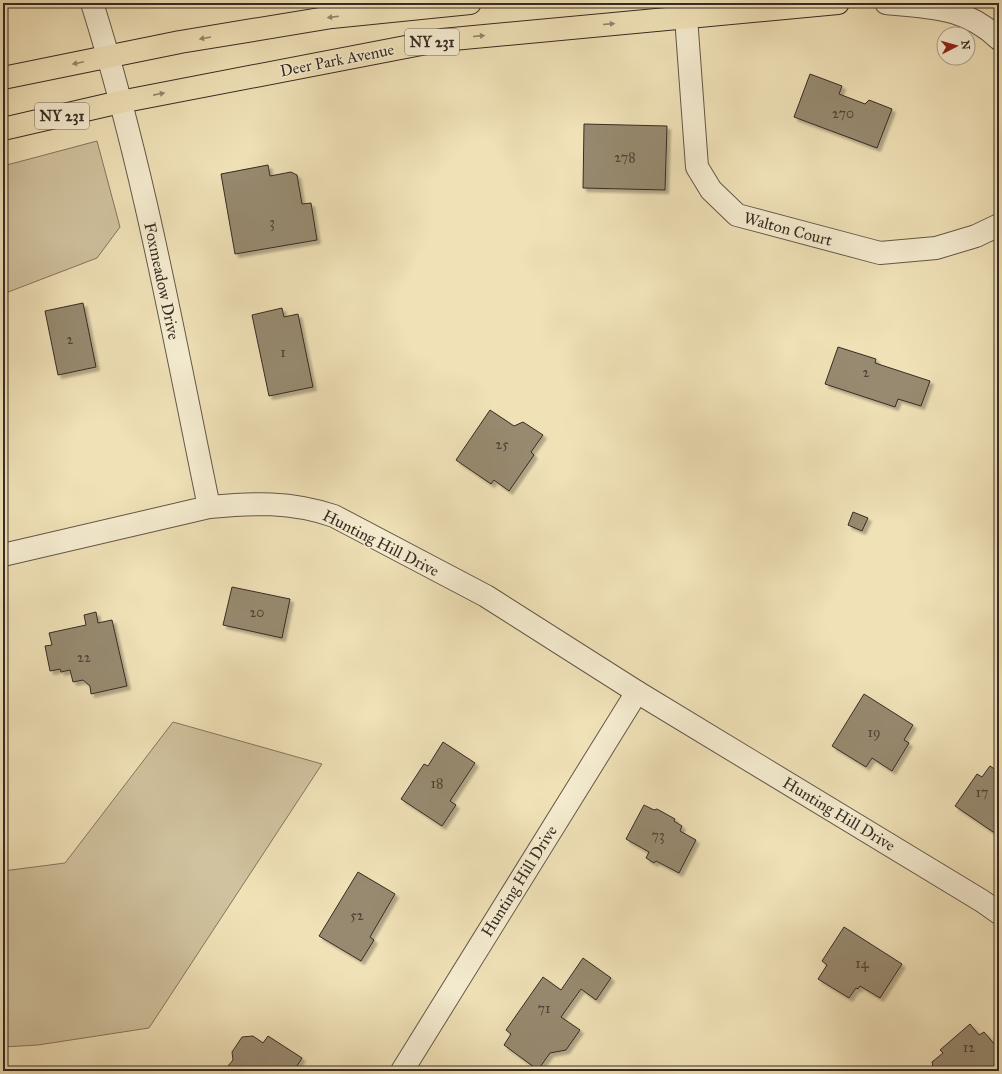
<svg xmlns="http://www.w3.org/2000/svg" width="1002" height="1074" viewBox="0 0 1002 1074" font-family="'IM FELL Great Primer',serif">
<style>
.green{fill:#d0c29e;stroke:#837660}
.building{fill:#978a70;stroke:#362b23;filter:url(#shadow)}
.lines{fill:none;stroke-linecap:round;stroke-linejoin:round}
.minor-casing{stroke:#645848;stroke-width:24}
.major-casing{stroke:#362b23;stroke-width:24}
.minor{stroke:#f5ecd0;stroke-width:22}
.major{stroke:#f0e1b7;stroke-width:22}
.oneway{fill:#93866d}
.labels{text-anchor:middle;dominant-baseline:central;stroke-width:3;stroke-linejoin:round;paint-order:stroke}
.number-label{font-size:14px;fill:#4e4336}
.shield{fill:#f5ecd0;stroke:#6f6557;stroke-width:1}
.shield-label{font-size:15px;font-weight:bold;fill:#362b23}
.street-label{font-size:16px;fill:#362b23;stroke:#f5ecd0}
</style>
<defs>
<filter id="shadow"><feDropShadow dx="3.5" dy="3.5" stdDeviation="1" flood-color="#0004"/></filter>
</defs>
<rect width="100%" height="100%" fill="#f0e1b7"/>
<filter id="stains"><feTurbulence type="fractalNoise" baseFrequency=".005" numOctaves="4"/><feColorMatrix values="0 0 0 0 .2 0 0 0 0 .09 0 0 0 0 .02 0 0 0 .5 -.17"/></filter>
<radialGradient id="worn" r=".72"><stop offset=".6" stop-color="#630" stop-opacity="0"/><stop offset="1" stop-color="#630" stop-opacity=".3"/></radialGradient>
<g class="green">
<polygon points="97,141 120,227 97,258 3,294 3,166"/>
<polygon points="173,722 322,764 149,1028 38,1045 3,1047 3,871 65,863"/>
</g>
<g class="building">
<polygon points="810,74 842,86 839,94 865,104 869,100 892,109 877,148 794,117"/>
<polygon points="584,124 667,126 665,190 583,188"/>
<polygon points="268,165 270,176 291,172 297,175 302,204 311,203 317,240 235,254 221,174"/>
<polygon points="83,303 96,367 58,375 45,311"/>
<polygon points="282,308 284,317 298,314 313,387 269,396 252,315"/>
<polygon points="838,347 876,359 875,363 930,381 921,406 898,399 895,407 825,384"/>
<polygon points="490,410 514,426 523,422 543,435 531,452 534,455 509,491 494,480 491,484 456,460"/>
<polygon points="853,512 868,518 862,531 848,525"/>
<polygon points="232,587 290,599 282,638 223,625"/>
<polygon points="96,612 98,623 112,620 127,686 91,694 90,686 83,680 73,682 70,670 61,672 60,669 50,671 45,646 52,645 49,633 86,625 84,615"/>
<polygon points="864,694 913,725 904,740 909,743 892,771 872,758 866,767 832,746"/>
<polygon points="443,742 475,763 450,801 456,805 442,826 401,799 424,764 428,766"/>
<polygon points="990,766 999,772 999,836 955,806 977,774 982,777"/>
<polygon points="644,805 654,810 657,809 675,819 674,821 682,826 680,831 696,840 679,873 656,861 654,863 646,858 649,852 626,839"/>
<polygon points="358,872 395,894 370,937 374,940 361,961 319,936"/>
<polygon points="844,927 902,964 880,998 860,986 858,989 856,988 849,998 818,979 827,965 822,961"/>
<polygon points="583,958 611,978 596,1000 581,989 561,1017 580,1030 566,1050 550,1053 538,1070 504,1045 511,1034 506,1030 543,977 561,990"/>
<polygon points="970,1024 979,1035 984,1032 996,1046 994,1048 999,1055 999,1071 934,1071 932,1062 943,1053 940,1050"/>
<polygon points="253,1036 263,1043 268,1036 302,1058 295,1069 298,1071 229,1071 228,1066 233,1060 232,1052 242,1037"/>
</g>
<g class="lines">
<g class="minor-casing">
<g id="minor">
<path d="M92 3C144 168 174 338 209 507"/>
<path d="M886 3C931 8 964 6 999 39"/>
<polyline points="686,17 697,167 711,190 737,215 880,253 936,248 976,236 999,225"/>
<path d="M3 555 209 507C254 503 290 501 334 516L486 596 637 692 982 901 999 913"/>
<polyline points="402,1071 637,692"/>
</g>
</g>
<g class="major-casing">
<g id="major">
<polyline points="3,78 180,42 332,17 470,3"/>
<polyline points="3,129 120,102 442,40 838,3"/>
</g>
</g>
<use href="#minor" class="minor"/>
<use href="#major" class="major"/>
</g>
<defs><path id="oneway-solid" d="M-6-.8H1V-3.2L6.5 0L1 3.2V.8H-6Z"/></defs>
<g class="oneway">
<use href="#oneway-solid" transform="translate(333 17) rotate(173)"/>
<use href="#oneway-solid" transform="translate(609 24) rotate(-5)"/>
<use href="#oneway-solid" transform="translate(479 36) rotate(-5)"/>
<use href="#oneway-solid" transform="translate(205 38) rotate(170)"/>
<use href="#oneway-solid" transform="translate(78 63) rotate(168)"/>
<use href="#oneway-solid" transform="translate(159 94) rotate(-11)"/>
</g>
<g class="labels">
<g class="number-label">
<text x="843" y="113">270</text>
<text x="625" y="157">278</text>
<text x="272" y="222">3</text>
<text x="70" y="339">2</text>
<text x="283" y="352">1</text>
<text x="866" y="372">2</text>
<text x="502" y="444">25</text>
<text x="257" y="612">20</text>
<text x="84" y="657">22</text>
<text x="874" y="732">19</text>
<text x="437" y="783">18</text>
<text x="982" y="792">17</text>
<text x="658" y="835">73</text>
<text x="357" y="915">52</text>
<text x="862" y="963">14</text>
<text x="544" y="1008">71</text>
<text x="969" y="1047">12</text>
</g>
<g class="shield">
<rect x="405" y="29" width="54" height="26" rx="3"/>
<rect x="35" y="103" width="54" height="26" rx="3"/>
</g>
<g class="shield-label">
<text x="432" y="42">NY 231</text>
<text x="62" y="116">NY 231</text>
</g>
<g class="street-label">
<text transform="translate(337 60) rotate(-11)">Deer Park Avenue</text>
<text transform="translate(788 229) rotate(15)">Walton Court</text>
<text transform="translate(162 281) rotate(78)">Foxmeadow Drive</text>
<text transform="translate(381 543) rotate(27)">Hunting Hill Drive</text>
<text transform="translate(839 814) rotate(31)">Hunting Hill Drive</text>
<text transform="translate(519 881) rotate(-58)">Hunting Hill Drive</text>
</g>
</g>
<rect width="1002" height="1074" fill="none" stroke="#f0e1b7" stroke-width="16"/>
<rect x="4" y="4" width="994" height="1066" fill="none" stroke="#362b23" stroke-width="2"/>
<rect x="8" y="8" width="986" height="1058" fill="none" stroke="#362b23"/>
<g transform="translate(956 46) rotate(84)"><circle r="19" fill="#f5ecd0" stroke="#a99f8b"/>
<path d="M0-3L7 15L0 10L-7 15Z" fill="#8f2418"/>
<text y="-6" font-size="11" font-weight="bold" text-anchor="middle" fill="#362b23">N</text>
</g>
<rect width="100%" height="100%" filter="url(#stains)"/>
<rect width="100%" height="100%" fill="url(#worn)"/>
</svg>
